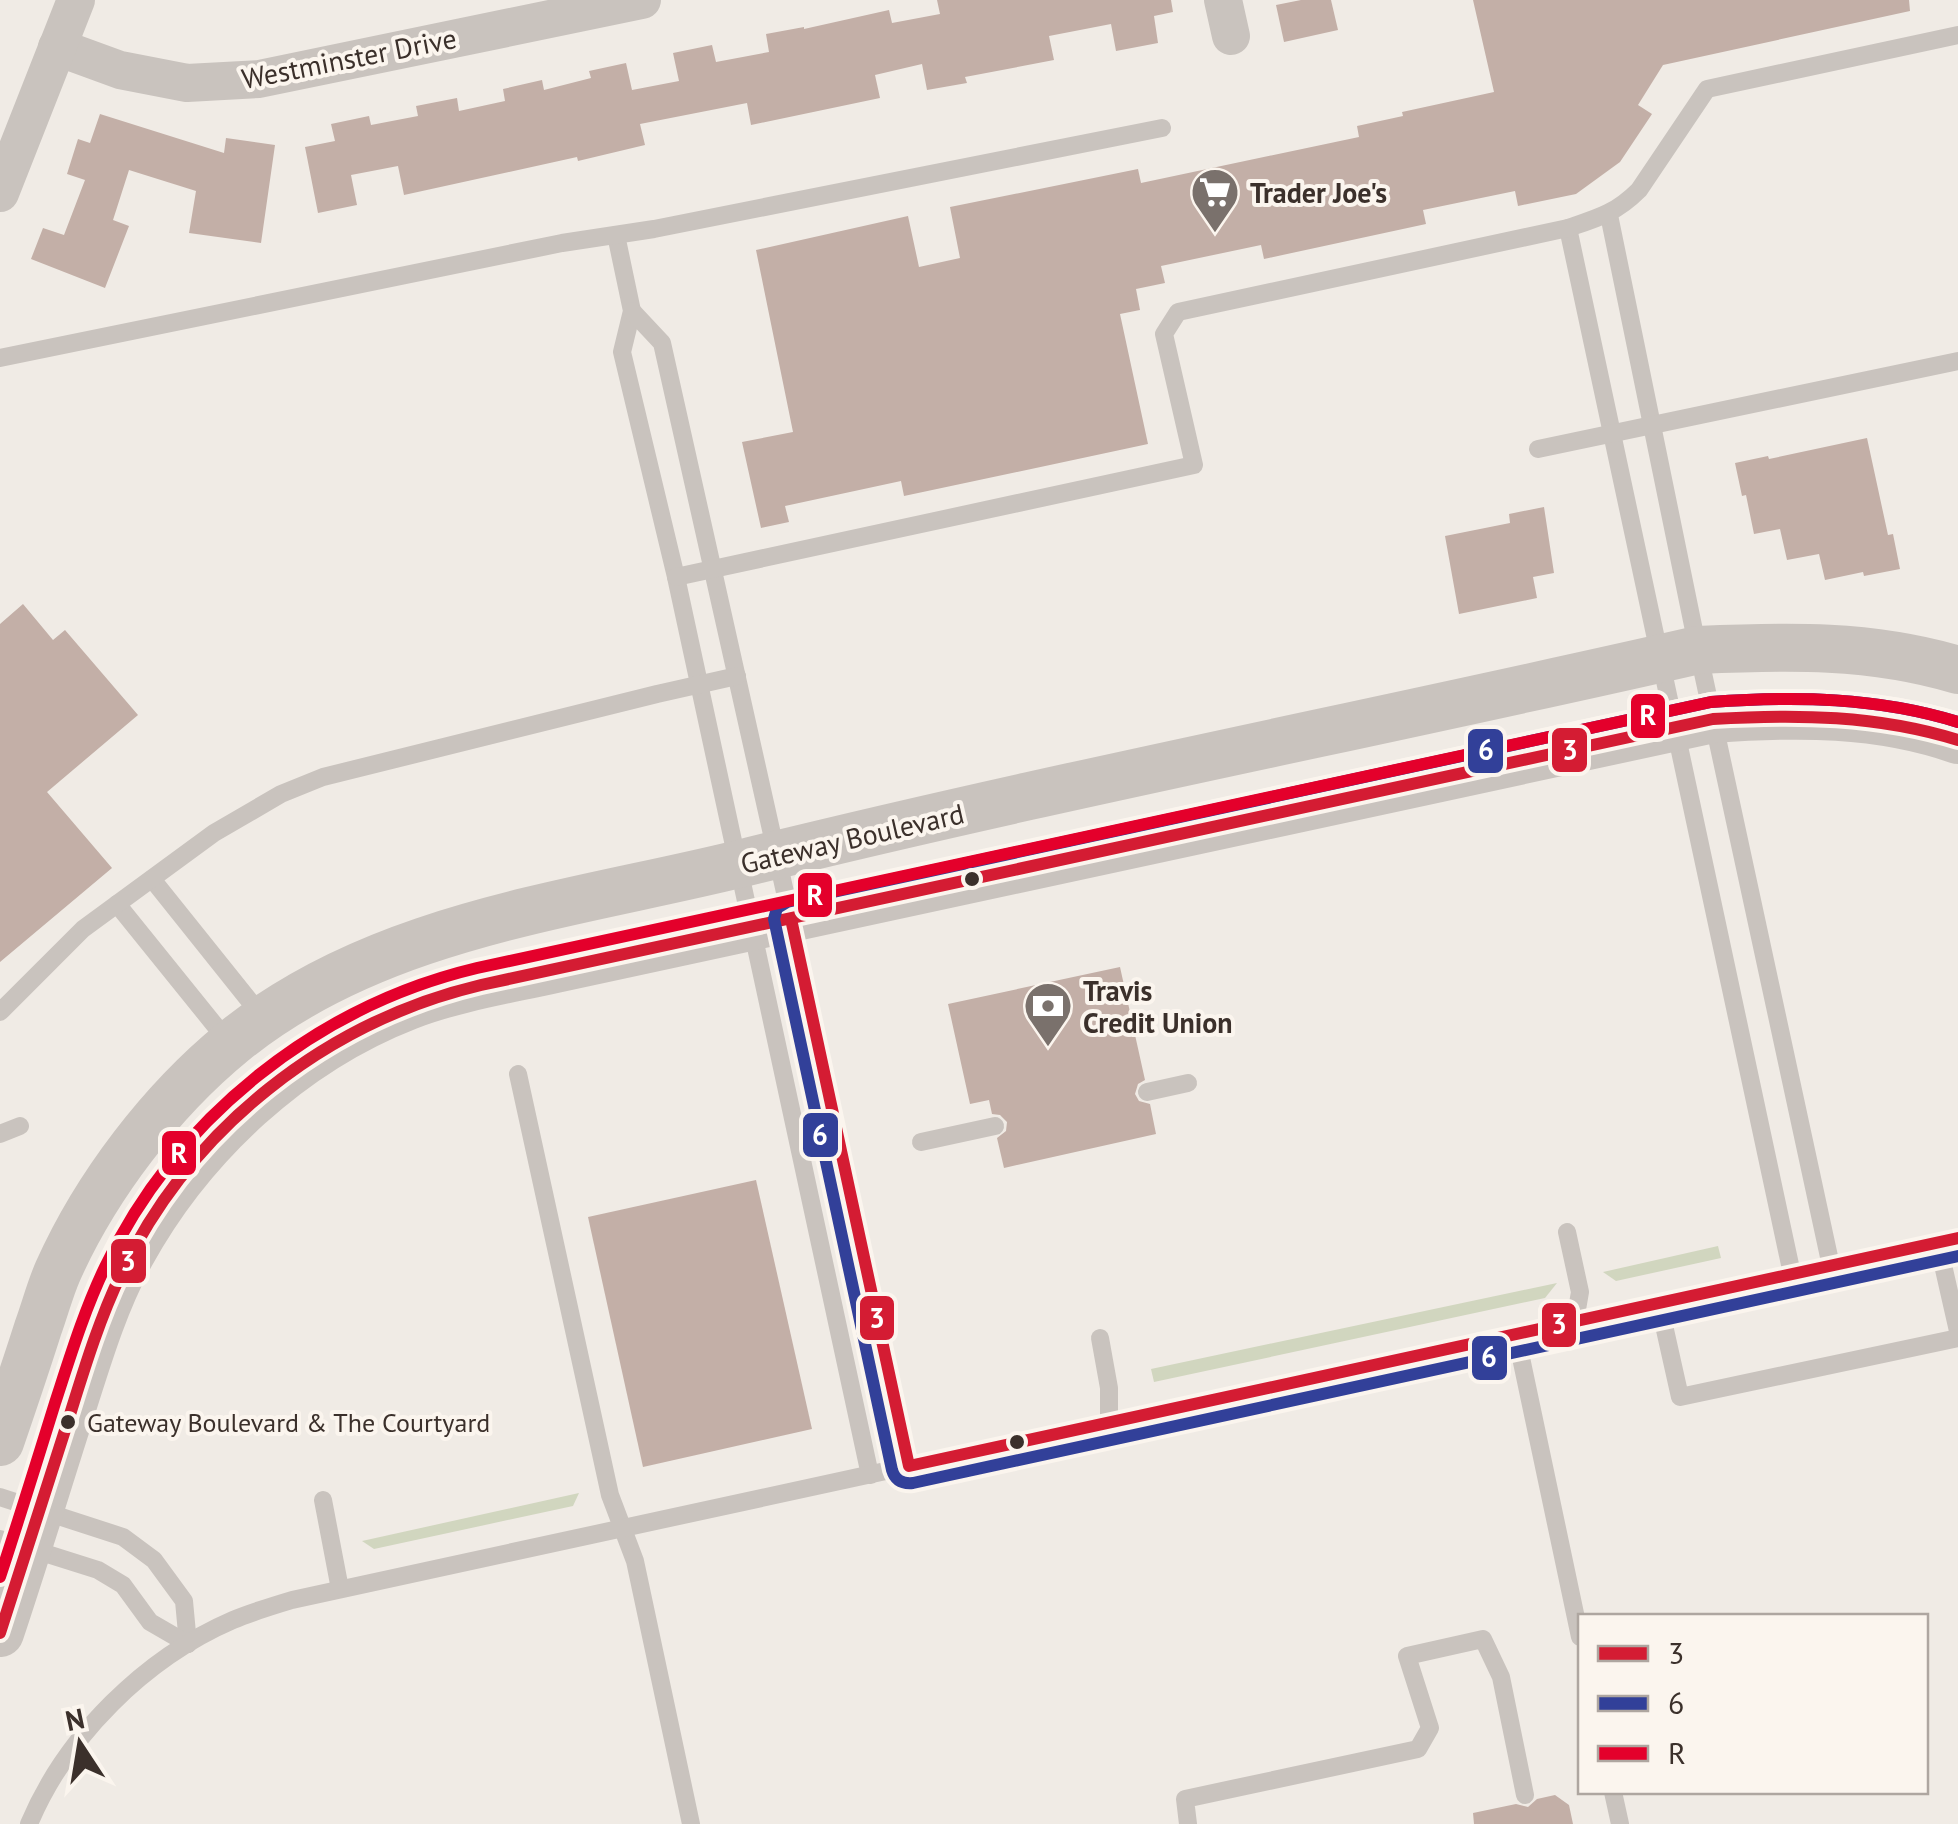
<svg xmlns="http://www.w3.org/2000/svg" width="1958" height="1824" viewBox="0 0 1958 1824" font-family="'PT Sans',sans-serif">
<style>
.green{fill:#d1d6bf}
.building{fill:#c3afa7}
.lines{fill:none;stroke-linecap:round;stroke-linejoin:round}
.service{stroke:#c9c3be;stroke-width:18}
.minor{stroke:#c9c3be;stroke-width:38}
.tertiary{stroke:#c9c3be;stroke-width:48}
.bus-1-casing{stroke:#fbf5ee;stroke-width:20}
.bus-2-casing{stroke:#fbf5ee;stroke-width:20}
.bus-3-casing{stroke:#fbf5ee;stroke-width:20}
.bus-1{stroke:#d41c33;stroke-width:12}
.bus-2{stroke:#324099;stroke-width:12}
.bus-3{stroke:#e4002b;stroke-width:12}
.bus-dot{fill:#3b302b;stroke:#fbf5ee;stroke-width:4}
.labels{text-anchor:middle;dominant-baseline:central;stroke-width:8;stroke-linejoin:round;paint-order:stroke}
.bus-label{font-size:26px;fill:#3b302b;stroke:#fbf5ee;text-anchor:start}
.street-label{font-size:28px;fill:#3b302b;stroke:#fbf5ee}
.poi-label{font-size:28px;font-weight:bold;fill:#3b302b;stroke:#fbf5ee;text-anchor:start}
.line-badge{stroke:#fbf5ee;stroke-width:4}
.badge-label{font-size:28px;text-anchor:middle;font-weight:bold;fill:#fff}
</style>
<rect width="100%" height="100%" fill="#f0ebe5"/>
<g class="green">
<polygon points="1718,1246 1721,1258 1616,1281 1603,1272"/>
<polygon points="1557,1283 1545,1298 1154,1382 1151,1369"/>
<polygon points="579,1493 573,1506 374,1549 362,1541"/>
</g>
<g class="building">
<polygon points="937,0 1171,0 1173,12 1154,16 1158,43 1116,51 1111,24 1049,36 1054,60 965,77 967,83 927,90 922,64 875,75 880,98 751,125 747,103 640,124 645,145 578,161 577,157 404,195 398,166 351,175 357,205 318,213 305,147 335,141 331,124 369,116 371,125 418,116 416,106 457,98 459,111 505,101 503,89 542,80 544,90 591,78 589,71 626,63 632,90 679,81 673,53 712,45 716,62 769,52 766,34 804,27 804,29 889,10 892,23 940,14"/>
<polygon points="1301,0 1331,0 1338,30 1284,42 1276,5"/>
<polygon points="1473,0 1909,0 1910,11 1663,65 1638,105 1652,114 1620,162 1576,194 1518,206 1515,191 1423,210 1426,224 1264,259 1261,245 1161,266 1165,283 1136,289 1140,310 1120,314 1148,444 904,496 901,481 785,506 789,522 761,528 742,442 793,432 756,250 908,216 919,267 960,258 950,207 1138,169 1141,183 1359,137 1357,126 1403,116 1402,112 1494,92"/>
<polygon points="100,114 224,153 226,138 275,145 261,243 189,233 196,191 129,170 113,220 129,226 105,288 31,259 43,228 64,235 85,180 67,174 78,139 90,143"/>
<polygon points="1867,438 1888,535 1893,534 1900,569 1864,576 1863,572 1825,580 1819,554 1787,560 1780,529 1754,534 1746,495 1742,496 1735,463 1768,456 1769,459"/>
<polygon points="1544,507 1554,573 1533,577 1537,598 1459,614 1445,536 1510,523 1509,514"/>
<polygon points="23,604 53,640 65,630 138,715 47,792 112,868 0,962 0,624"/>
<polygon points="1120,967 1145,1080 1138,1084 1135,1094 1139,1101 1150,1104 1156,1134 1004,1168 997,1138 1006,1131 1007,1122 1000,1115 992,1114 989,1100 970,1104 948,1004"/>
<polygon points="756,1180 812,1429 643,1467 588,1217"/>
<polygon points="1555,1795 1569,1805 1573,1824 1474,1824 1473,1813 1516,1804 1528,1807 1537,1799"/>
</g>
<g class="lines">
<g class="service">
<polyline points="1609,215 1698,650 1831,1266"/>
<polyline points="1568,228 1792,1274"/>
<polyline points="616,235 632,311 622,352 676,577 870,1475"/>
<polyline points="632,311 662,343 791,919 909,1466"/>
<polyline points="0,358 562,243 654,229 1162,128"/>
<polyline points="1538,449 1958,361"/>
<path d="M676 577 1194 465 1164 334 1178 312 1568 228C1598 218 1616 213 1639 190L1707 89 1958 35"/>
<polyline points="152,879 264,1019"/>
<polyline points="117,904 230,1044"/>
<polyline points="0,1012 83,929 214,833 281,794 323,777 657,694 737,676"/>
<polyline points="518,1074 610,1495 635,1561 691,1824"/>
<polyline points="1147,1092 1188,1083"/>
<polyline points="0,1134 20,1126"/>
<polyline points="921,1142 995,1126"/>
<polyline points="1567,1232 1580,1292 1575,1321"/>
<polyline points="1938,1243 1958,1331"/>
<polyline points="1659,1303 1680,1397 1958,1338"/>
<polyline points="1516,1334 1580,1637"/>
<polyline points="1100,1338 1109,1388 1109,1423"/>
<polyline points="0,1497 123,1537 154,1560 184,1601 188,1644"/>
<polyline points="323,1500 340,1589"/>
<polyline points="0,1539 98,1570 123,1585 150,1622 188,1644"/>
<polyline points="1613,1792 1620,1824"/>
<path d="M29 1824C66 1736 145 1658 233 1620 252 1612 272 1606 292 1600L1958 1238"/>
<polyline points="1188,1824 1185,1799 1418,1749 1430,1728 1407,1656 1483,1639 1501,1677 1525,1795"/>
</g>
<g class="minor">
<polyline points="1223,0 1231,36"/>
<polyline points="57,47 120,70 187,83 259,79 642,0"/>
<polyline points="0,193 76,0"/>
</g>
<g class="tertiary">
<path d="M0 1442C13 1404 26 1366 38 1328 45 1309 50 1289 58 1271 96 1186 161 1101 233 1042 375 926 567 906 739 864 1057 785 1379 723 1698 650 1788 646 1871 644 1958 670"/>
<path d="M0 1633C24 1561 46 1489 69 1417 87 1361 103 1305 131 1254 191 1145 292 1051 408 1006 455 988 506 980 555 969L1713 719C1796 713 1878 712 1958 740"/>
</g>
<g class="bus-1-casing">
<g id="bus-1">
<polyline points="791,919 909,1466 1958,1238"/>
<path d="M0 1633C23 1563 45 1493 67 1424 83 1373 98 1322 121 1274 190 1129 325 1022 481 985L1713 719C1797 714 1877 715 1958 740"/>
</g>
</g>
<g class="bus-2-casing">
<path id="bus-2" d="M1958 722C1877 697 1795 696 1711 702L787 902 777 908 774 919 892 1470C895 1480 902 1484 913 1483L1958 1256"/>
</g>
<g class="bus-3-casing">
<path id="bus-3" d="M0 1577C19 1519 37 1461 55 1403 70 1357 84 1311 105 1267 176 1118 317 1006 477 968L1711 702C1795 696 1877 697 1958 722"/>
</g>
<use href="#bus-1" class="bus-1"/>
<use href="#bus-2" class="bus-2"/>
<use href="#bus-3" class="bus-3"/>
</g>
<defs>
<g id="supermarket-pin" transform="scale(2.5)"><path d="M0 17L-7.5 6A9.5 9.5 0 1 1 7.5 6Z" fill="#7a716c" stroke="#fbf5ee"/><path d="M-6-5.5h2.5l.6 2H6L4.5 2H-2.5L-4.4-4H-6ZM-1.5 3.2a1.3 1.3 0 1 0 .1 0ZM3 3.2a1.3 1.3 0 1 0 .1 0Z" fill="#fff"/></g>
<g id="bank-pin" transform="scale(2.5)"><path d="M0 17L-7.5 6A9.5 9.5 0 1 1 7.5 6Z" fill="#7a716c" stroke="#fbf5ee"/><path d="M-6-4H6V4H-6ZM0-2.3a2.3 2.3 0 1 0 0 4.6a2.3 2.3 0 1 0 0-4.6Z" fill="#fff"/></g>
</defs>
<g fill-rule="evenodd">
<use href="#supermarket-pin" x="1215" y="192"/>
<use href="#bank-pin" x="1048" y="1006"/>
</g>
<g class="bus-dot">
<circle cx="972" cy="879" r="9"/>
<circle cx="68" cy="1422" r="9"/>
<circle cx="1017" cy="1442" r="9"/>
</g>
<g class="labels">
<g class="bus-label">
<text x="87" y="1422">Gateway Boulevard &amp; The Courtyard</text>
</g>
<g class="street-label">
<text transform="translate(349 58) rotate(-11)">Westminster Drive</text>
<text transform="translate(852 838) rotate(-13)">Gateway Boulevard</text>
</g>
<g class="poi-label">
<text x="1250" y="192">Trader Joe's</text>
<text x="1083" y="990">Travis<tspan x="1083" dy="32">Credit Union</tspan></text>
</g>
</g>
<g class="line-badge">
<rect x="1629" y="692" width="38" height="48" rx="10" fill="#e4002b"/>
<rect x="1550" y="726" width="39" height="48" rx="10" fill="#d41c33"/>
<rect x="1466" y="727" width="39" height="48" rx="10" fill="#324099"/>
<rect x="796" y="871" width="38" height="48" rx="10" fill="#e4002b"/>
<rect x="801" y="1111" width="39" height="48" rx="10" fill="#324099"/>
<rect x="160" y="1129" width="38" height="48" rx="10" fill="#e4002b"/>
<rect x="109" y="1237" width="39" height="48" rx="10" fill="#d41c33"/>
<rect x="858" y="1294" width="38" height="48" rx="10" fill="#d41c33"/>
<rect x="1540" y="1301" width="38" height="48" rx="10" fill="#d41c33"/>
<rect x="1470" y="1334" width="39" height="48" rx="10" fill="#324099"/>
</g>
<g class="badge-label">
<text x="1648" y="725">R</text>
<text x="1570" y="760">3</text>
<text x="1486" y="760">6</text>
<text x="815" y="905">R</text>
<text x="820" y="1145">6</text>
<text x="179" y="1163">R</text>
<text x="128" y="1271">3</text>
<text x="877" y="1328">3</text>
<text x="1559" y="1334">3</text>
<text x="1489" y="1367">6</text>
</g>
<rect x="1578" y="1614" width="350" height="180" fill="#fbf5ee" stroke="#aea6a0" stroke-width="2.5"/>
<rect x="1598" y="1646" width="50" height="15" fill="#d41c33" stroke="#aea6a0" stroke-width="2.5"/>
<text x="1668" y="1664" font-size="30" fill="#3b302b">3</text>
<rect x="1598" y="1696" width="50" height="15" fill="#324099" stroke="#aea6a0" stroke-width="2.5"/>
<text x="1668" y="1714" font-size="30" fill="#3b302b">6</text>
<rect x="1598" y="1746" width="50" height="15" fill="#e4002b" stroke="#aea6a0" stroke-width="2.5"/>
<text x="1668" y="1764" font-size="30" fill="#3b302b">R</text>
<g transform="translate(80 1744) rotate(348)" stroke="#fbf5ee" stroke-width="8" paint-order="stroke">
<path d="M0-8L18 38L0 25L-18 38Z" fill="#3b302b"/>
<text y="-15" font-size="28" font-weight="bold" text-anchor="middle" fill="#3b302b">N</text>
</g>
</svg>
